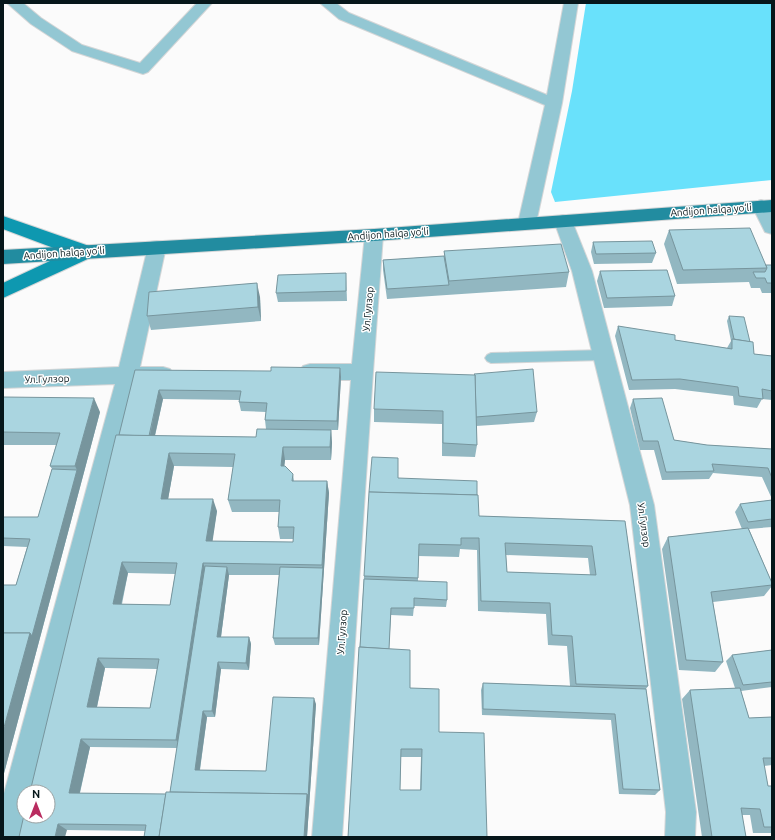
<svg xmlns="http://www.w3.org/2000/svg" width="775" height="840" viewBox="0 0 775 840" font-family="Ubuntu,sans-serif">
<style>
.green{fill:#69e1fb}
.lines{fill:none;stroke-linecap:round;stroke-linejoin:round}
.service-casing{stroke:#d4d6d7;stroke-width:2}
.minor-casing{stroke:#d4d6d7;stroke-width:2}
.primary-casing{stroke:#d4d6d7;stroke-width:2}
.trunk-casing{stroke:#d4d6d7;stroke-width:2}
.service{fill:#93c7d3;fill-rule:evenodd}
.minor{fill:#93c7d3;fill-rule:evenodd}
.primary{fill:#0e98b0;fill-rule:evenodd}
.trunk{fill:#228ca0;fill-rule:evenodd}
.wall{fill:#92b7c1;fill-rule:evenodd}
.shaded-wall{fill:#77959d}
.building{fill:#aad5e0;stroke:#77959d;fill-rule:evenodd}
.labels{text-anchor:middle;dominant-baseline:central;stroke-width:3;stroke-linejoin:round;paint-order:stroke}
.street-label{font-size:10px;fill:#06161a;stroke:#fff}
</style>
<rect width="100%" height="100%" fill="#fbfbfb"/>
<polygon class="green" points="586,3 772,3 772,180 555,202 551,192 572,91"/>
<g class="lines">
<g class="service-casing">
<polygon id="service" points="604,350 608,352 610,355 608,358 604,360 491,363 487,361 485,358 487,355 491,353"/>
</g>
<g class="minor-casing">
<g id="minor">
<polygon points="7,3 23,3 41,18 82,45 140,63 197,3 212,3 148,72 143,74 72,51 31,24"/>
<polygon points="320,3 336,3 349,13 547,95 564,3 578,3 562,103 536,223 533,227 527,229 521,227 518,223 545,105 339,19"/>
<polygon points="761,200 767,202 772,210 772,234 765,232 752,206 755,202"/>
<polygon points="563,215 569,217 572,221 592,271 654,505 696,812 695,837 665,837 666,812 630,505 572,271 554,221 557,217"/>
<polygon points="374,229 381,231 383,235 373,372 342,837 312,837 351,380 310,380 303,378 299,372 303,366 310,364 352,364 365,235 367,231"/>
<polygon points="157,241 164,242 166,247 140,367 163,367 170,369 174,375 170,381 163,383 137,383 33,792 24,792 24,816 27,816 22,837 3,837 3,797 115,384 3,388 3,372 119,367 148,247 150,242"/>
</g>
</g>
<g class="primary-casing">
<polygon id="primary" points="3,216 92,247 94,252 92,257 3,298 3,283 67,253 3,229"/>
</g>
<g class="trunk-casing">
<polygon id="trunk" points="772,200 772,212 374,241 3,264 3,250 374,229"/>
</g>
<use href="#service" class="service"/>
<use href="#minor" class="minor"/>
<use href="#primary" class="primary"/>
<use href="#trunk" class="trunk"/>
</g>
<g class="wall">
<polygon points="669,230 766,265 772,265 772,293 762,293 760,288 751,288 749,282 677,284 664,244"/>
<polygon points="593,242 656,253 652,263 594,264 591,252"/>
<polygon points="444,251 569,272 566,287 387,299 383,270 383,260 444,256"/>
<polygon points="600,271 675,296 672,306 604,308 597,281"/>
<polygon points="346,273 347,301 278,302 276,293"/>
<polygon points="260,297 261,321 151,330 147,316"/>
<polygon points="729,316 750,342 754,354 772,356 772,400 762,399 757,408 734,405 733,396 675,389 629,390 615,336 618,326 675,340 727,348 731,341 727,321"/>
<path d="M340 368 341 377 338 430H331L332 443 331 460H285L284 466 293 474 294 481H327L329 493 319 645H275L273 638 279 575H229L221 637H249L251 644 249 670 221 669 215 717H207L200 770 266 771 316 704 307 837H144L145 831 67 830 19 837 135 370 271 371ZM163 399 240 400 239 402 241 411 266 412 265 420 266 429 256 437 155 436ZM174 466 233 467 228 500 232 512H279L278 527 280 539H293V542L212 541 217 511 168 499ZM128 573 175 574 170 605 122 604ZM105 668 157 669 150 708 97 707ZM90 747 177 748 170 792 166 794 80 793Z"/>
<polygon points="3,397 100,412 3,777 16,585 27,547 3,546 3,517 38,517 52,469 50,466 56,445 3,445"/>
<polygon points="633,399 674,440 707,445 772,449 772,499 762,477 713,473 709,479 662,480 654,450 640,450 630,408"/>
<polygon points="374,409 537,412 534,422 476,426 477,445 475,457 442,456 442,424 374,422"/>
<path d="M398 478 479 516 625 521 648 686 646 689 660 790 655 795 619 794 611 720 482 715 481 690 483 683 570 686 567 646 548 645 546 614 478 611 477 550 460 549 459 557 418 556V581L447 600 446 607 414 606 413 616 391 615 389 649 410 688 439 732 487 837H348L364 576ZM506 555 588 558 590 575 507 572ZM401 757H421L420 790H400Z"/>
<polygon points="772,500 772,527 749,529 772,583 772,586 764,596 713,602 723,662 715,672 679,670 662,549 668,537 742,529 735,512 740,504"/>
<polygon points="772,650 772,687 741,691 749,718 772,717 772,765 764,766 768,786 772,786 772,833 753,833 750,815 742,815 746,837 702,837 682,699 690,690 735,688 726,661 732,655"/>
</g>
<g class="shaded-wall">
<polygon points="257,283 260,297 261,321 258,307"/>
<polygon points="340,368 341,377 338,430 337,421"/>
<polygon points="159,390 163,399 152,448 149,440"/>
<polygon points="94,398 100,412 3,777 3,731 30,633 77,470 75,466"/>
<polygon points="331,430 332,443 331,460 330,447"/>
<polygon points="283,447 285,460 283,478 281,466"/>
<polygon points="169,453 174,466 166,511 161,499"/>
<polygon points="327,481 329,493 319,645 318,638"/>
<polygon points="213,499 217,511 211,552 206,541"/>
<polygon points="122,562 128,573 119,614 113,604"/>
<polygon points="203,563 208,574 182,748 176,740"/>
<polygon points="227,567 229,575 220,644 217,637"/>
<polygon points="249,637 251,644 249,670 246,663"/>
<polygon points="98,658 105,668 95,716 87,707"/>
<polygon points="218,662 221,669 215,717 212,711"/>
<polygon points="314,698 316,704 307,837 304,837"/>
<polygon points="203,711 207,717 199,775 195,770"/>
<polygon points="81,739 90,747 78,800 69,793"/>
<polygon points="58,824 67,830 65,837 55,837"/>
</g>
<g class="building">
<polygon points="750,228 767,268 683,270 669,230"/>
<polygon points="652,241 656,253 596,254 593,242"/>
<polygon points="561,244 569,272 449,281 444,251"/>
<polygon points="444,256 449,285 387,289 383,260"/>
<polygon points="766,265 772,265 772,283 767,283 765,278 756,278 753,272 765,272 767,268"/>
<polygon points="667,270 675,296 607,298 600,271"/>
<polygon points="346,273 346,291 276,293 278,275"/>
<polygon points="257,283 258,307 147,316 149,292"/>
<polygon points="729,316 744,317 750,342 734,339"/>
<polygon points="618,326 675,335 675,340 732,349 732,339 753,342 754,354 772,356 772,391 762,389 763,399 739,396 738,387 680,379 632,380"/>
<polygon points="271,367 340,368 337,421 265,420 267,403 239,402 241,391 159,390 149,436 119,435 135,370 271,371"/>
<polygon points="533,369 537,412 476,417 475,375 474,374"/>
<polygon points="376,372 475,375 477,445 443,443 443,411 374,409"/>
<polygon points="3,397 94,398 75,466 50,466 60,433 3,432"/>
<polygon points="662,398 674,440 707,445 772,449 772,478 768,468 712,464 714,471 666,472 658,441 643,441 633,399"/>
<path d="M257 429 331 430 330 447H283L281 466H285L293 474 292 481H327L322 565 203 563 176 740 81 739 69 793 166 794 159 837H144L146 825 58 824 55 837H19L24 815V816H48V792H30L116 435 256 437ZM169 453 235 454 228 500H280L278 527H294L293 542 206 541 213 499H161ZM122 562 177 563 170 605 113 604ZM98 658 159 659 150 708 87 707Z"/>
<polygon points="372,457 398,458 398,478 477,481 477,495 369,492"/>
<polygon points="52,469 77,470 32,636 30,633 3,633 3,585 16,585 30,539 3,538 3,517 38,517"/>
<path d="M369 492 478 495 479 516 625 521 648 686 576 684 572 636 552 635 550 603 481 601 479 538H461V545L419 544 418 578 364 576ZM505 543 592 546 596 575 507 572Z"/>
<polygon points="772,500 772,519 748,522 740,504"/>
<polygon points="748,528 772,583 772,585 711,592 723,662 686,660 668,537"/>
<polygon points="205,566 227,567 217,637 249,637 246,663 218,662 212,711 203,711 195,770 266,771 273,697 314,698 308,798 307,794 170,792"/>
<polygon points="280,567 323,568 318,638 273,638"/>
<polygon points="364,579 447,582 447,600 414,598 414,608 391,608 389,649 360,647"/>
<polygon points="3,633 30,633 3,731"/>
<path d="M359 647 410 650V688L439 689V732L484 733 487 837H348ZM401 749H422L421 790H400Z"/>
<polygon points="772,650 772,682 743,685 732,655"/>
<polygon points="483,683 646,689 660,790 623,789 615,714 483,709"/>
<polygon points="740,688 749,718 772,717 772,758 763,758 768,786 772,786 772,827 764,827 760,809 741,808 746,837 712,837 690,690"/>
<polygon points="166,792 307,794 304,837 159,837"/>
</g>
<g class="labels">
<g class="street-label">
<text transform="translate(711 210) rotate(-4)">Andijon halqa yo‘li</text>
<text transform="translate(388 234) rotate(-4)">Andijon halqa yo‘li</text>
<text transform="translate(64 253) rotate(-4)">Andijon halqa yo‘li</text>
<text transform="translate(368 309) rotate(-85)">Ул.Гулзор</text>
<text transform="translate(47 379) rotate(-2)">Ул.Гулзор</text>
<text transform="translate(644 525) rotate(82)">Ул.Гулзор</text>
<text transform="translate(342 632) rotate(-86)">Ул.Гулзор</text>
</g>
</g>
<rect width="775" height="840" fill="none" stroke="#06161a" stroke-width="8"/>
<g transform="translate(36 804)"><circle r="19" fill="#ffffff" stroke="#9ba2a3"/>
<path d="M0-3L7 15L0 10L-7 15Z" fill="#b92c60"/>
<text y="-6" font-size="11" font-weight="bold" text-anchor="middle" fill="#06161a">N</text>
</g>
</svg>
